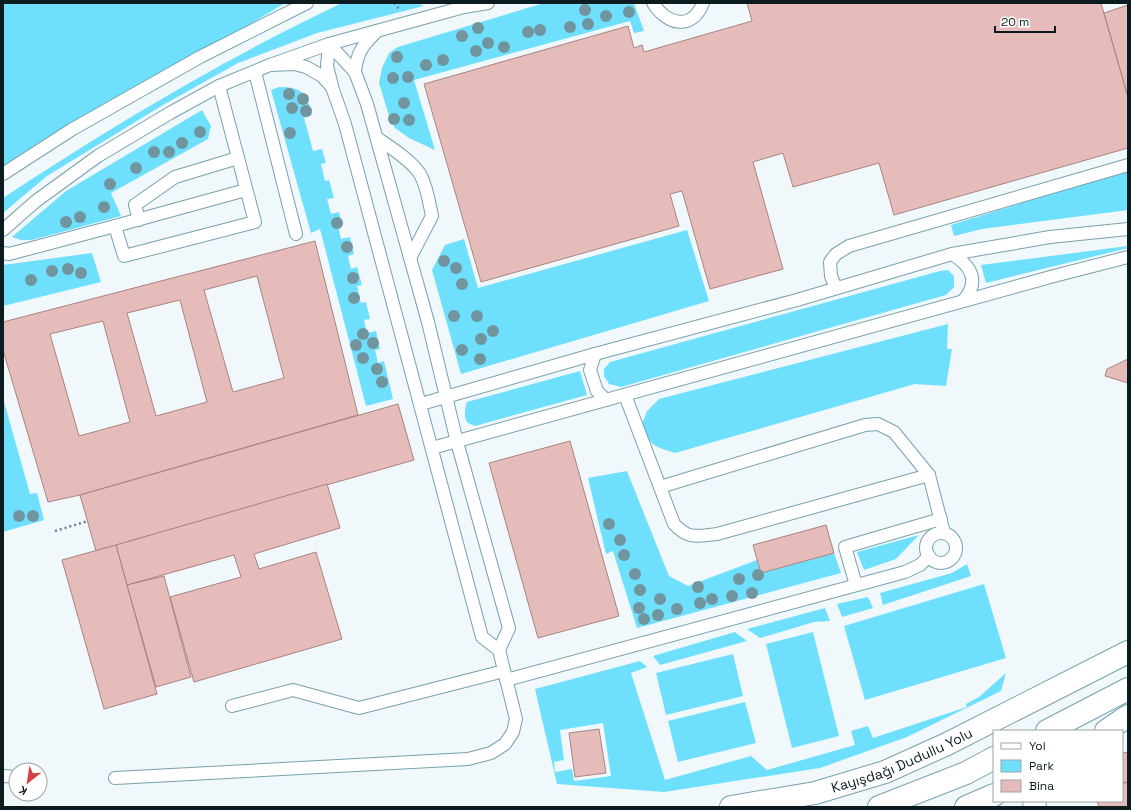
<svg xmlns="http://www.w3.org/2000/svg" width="1131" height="810" viewBox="0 0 1131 810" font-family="'Space Grotesk',sans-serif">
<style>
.green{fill:#6ee0fe;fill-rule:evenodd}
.building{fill:#e5bcb9;stroke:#aa8380;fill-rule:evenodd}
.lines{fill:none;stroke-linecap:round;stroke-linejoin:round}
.service-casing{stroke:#78a1ad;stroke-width:14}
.minor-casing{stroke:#78a1ad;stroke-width:24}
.secondary-casing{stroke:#78a1ad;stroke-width:24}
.primary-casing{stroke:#78a1ad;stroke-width:24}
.path{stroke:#727f83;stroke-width:2.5;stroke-dasharray:2 3;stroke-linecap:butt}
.service{stroke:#fff;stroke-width:12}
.minor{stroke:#fff;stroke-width:22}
.secondary{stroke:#fff;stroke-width:22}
.primary{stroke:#fff;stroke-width:22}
.tree{fill:#70959e}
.labels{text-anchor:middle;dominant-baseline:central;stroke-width:4;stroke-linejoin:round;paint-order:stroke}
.street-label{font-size:14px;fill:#0b1b20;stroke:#fff}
</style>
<rect width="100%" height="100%" fill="#f0f8fb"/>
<g class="green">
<polygon points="3,3 285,3 3,176"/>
<path d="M342 3H417L424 6 317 33 238 63 163 105 47 176 3 213V198C112 126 224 59 342 3Z"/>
<polygon points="544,3 634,3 644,31 634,33 630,21 414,80 435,150 409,138 395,128 390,119 379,83 382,68 389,53 398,47"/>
<path d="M279 87C303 87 307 94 312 115L304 118 313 151 322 149 326 163 321 164 325 181 329 180 334 198 327 199 331 214 339 212 342 225 338 226 341 239 350 237 354 254 348 256 351 269 357 267 362 285 357 286 361 303 366 302 370 319 364 320 367 333 376 331 380 349 375 350 378 363 384 361 393 399 366 406 320 229 311 233 271 90Z"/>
<polygon points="202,110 211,126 208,139 111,193 121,216 32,240 21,240 12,237 66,191"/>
<polygon points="1128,170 1128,210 982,229 954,236 951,225"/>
<polygon points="687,230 709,301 461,374 432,270 445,245 464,239 478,288"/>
<polygon points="1128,246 1128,248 986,283 981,265"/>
<polygon points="92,253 101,282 3,306 3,265"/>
<polygon points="948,270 954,276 954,287 946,295 621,387 609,384 604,376 604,369 610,362 940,271"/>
<path d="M948 324 947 349H952L946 386 915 384 675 453C654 446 650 447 642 424L647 411 659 399Z"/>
<path d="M580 371 587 395 475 426C473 425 470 424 468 423 463 418 465 408 467 402Z"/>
<polygon points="3,398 30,494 37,493 44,520 3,532"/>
<polygon points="627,471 669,576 688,586 757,560 761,573 834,553 841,573 637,628 613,551 606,554 588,478"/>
<polygon points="919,535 896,559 864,570 857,552"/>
<polygon points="967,564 971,576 883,605 880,593 952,573"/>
<polygon points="984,584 1006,658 865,700 844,626"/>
<polygon points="868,597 873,608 842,617 837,604"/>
<polygon points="825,608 830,621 814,622 760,638 747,629"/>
<polygon points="735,632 747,641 660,665 653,656"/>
<polygon points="813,632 839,736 792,748 766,644"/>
<polygon points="733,654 743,696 666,715 656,673"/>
<path d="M640 661 647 667 631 673 665 780 751 756 767 770 855 745 851 731 868 726 873 738 967 707 966 704 979 697 1006 673 1001 691 907 737 820 768 664 792 557 784 535 689ZM603 723 611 776 574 781 572 769 555 772 554 762 564 760 560 730Z"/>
<polygon points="745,702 756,743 678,762 668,721"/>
</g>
<g class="building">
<polygon points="747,3 1101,3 1128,97 1128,148 894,215 879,163 793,187 783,153 753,162 783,269 710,289 682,191 670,194 679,226 481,282 424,84 628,26 634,48 642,45 644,52 752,21"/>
<polygon points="1128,5 1128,97 1104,13"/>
<path d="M315 241 358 415 80 495 48 502 3 350V322ZM257 276 284 378 233 392 204 290ZM180 300 207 402 156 416 127 313ZM103 321 130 422 79 436 50 334Z"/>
<polygon points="1128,359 1128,383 1105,376 1107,369"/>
<polygon points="398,404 414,460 96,551 80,495"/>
<polygon points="570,441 619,616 538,638 489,463"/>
<polygon points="327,484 340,528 254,554 259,569 316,552 342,639 194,682 170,597 241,577 234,555 127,585 116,545"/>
<polygon points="826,525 834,553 761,573 753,545"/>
<polygon points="116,545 157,694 104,709 62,560"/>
<polygon points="164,576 191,677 156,687 127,585"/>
<polygon points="599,729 606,773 575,777 569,733"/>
<polygon points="1128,752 1128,782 1122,783 1122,753"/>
<polygon points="1128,782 1128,807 1099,807 1097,801 1122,801 1122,784"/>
</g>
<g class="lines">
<g class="service-casing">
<g id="service">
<path d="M653 3C667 25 692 31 703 3"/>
<polyline points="329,44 355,72 367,104 428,322 457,442 509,628 499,650"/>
<polyline points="329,44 327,66 332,86"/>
<polyline points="255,72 296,234"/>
<path d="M355 72C357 52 363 45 377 31"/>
<path d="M377 138C390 147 411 160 420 174 427 186 429 202 432 216L410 258"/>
<polyline points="3,174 71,130 200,57 307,3"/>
<polyline points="139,220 135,205 175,177 238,158"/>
<polyline points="115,226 246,190"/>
<polyline points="3,230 36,201 98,156 170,113 219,86 270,65 329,44 464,7 488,3"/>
<polyline points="3,253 9,254 115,226 124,256 255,222 219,86"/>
<path d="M952 254C972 266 980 282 963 301"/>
<polyline points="836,288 831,276 830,262 836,254 849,246 1128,165"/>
<polyline points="595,354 590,370 597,391 606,400"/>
<path d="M625 395 674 524C689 540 697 536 717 534L929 475"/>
<polyline points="421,404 595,354 797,300 952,254 1050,237 1128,229"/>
<polyline points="432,448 1054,276 1128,257"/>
<polyline points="660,487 865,425 878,424 894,432 929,475 944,533"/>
<circle cx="941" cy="548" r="15"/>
<polyline points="856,585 845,547 941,519"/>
<polyline points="506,680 905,572 920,565 929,556"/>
<polyline points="232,706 293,690 359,708 504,671"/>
<polyline points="3,776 16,777"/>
<polyline points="115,778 468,759 491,753 505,744 513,732 516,719 499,650 482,637 345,124 332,87 322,76 306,67 294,64 270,65"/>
</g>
</g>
<g class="minor-casing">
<polyline id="minor" points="1106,731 1128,716"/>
</g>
<g class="secondary-casing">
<polyline id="secondary" points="1034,801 1035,807"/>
</g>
<g class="primary-casing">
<g id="primary">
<polyline points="1047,731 1128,689"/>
<path id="s1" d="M731 807 815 793 885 772 947 744 1128 652"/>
<polyline points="879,807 966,773 994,758"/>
<polyline points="966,807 994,795"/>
</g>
</g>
<g class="path">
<polyline points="394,3 399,9"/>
<polyline points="55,531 88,521"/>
</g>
<use href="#service" class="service"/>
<use href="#minor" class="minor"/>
<use href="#secondary" class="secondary"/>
<use href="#primary" class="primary"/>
</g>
<g class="tree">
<circle cx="585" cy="10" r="6"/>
<circle cx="629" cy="12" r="6"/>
<circle cx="606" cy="16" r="6"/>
<circle cx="588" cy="24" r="6"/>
<circle cx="570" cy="27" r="6"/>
<circle cx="478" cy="28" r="6"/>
<circle cx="540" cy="30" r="6"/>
<circle cx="528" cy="32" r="6"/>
<circle cx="462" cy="36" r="6"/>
<circle cx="488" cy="43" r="6"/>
<circle cx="504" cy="47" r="6"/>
<circle cx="476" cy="51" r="6"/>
<circle cx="397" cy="57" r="6"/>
<circle cx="443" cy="60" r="6"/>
<circle cx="426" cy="65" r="6"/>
<circle cx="408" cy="77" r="6"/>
<circle cx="393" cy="78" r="6"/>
<circle cx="289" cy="94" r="6"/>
<circle cx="303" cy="99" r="6"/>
<circle cx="404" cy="103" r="6"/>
<circle cx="292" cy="108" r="6"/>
<circle cx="306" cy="111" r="6"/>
<circle cx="394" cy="119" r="6"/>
<circle cx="409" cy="120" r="6"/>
<circle cx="200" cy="132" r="6"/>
<circle cx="290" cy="133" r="6"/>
<circle cx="182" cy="143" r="6"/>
<circle cx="154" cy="152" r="6"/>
<circle cx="169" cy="152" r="6"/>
<circle cx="136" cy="168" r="6"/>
<circle cx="110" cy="184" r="6"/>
<circle cx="104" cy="207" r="6"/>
<circle cx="80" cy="217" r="6"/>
<circle cx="66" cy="222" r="6"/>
<circle cx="337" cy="223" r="6"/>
<circle cx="347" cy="247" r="6"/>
<circle cx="444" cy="261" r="6"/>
<circle cx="456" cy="268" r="6"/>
<circle cx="68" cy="269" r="6"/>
<circle cx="52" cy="271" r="6"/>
<circle cx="81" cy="273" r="6"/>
<circle cx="353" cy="278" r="6"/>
<circle cx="31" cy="280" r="6"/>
<circle cx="462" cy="284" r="6"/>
<circle cx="354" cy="298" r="6"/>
<circle cx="454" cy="316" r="6"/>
<circle cx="477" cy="316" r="6"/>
<circle cx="493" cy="331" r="6"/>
<circle cx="363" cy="334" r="6"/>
<circle cx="481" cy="339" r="6"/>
<circle cx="373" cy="343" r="6"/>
<circle cx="356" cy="345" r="6"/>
<circle cx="462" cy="350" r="6"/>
<circle cx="363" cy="358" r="6"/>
<circle cx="480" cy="359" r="6"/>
<circle cx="377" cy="369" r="6"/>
<circle cx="382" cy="382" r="6"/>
<circle cx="19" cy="516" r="6"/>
<circle cx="33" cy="516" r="6"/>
<circle cx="609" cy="524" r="6"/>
<circle cx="620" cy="540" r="6"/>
<circle cx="624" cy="555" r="6"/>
<circle cx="635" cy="574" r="6"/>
<circle cx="758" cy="575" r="6"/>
<circle cx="739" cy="579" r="6"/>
<circle cx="698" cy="587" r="6"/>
<circle cx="640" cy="590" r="6"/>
<circle cx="752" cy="593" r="6"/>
<circle cx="732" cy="596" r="6"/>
<circle cx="660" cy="599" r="6"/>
<circle cx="712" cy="599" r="6"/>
<circle cx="700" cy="603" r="6"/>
<circle cx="639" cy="608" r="6"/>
<circle cx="677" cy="609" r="6"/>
<circle cx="658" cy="615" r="6"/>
<circle cx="644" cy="619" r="6"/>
</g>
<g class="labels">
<g class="street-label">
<text stroke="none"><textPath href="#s1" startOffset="178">Kayışdağı Dudullu Yolu</textPath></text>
</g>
</g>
<rect width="1131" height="810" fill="none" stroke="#0b1b20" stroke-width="8"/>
<rect x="993" y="730" width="130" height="72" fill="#ffffff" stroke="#9da4a6"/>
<rect x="1001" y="743" width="20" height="6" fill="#ffffff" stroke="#9da4a6"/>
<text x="1029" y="750" font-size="12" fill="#0b1b20">Yol</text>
<rect x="1001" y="760" width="20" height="12" fill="#6ee0fe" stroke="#9da4a6"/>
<text x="1029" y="770" font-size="12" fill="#0b1b20">Park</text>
<rect x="1001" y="780" width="20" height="12" fill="#e5bcb9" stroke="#9da4a6"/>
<text x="1029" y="790" font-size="12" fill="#0b1b20">Bina</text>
<g transform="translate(28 782) rotate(210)"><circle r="19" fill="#ffffff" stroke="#9da4a6"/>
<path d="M0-3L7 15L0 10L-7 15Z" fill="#d14145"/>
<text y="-6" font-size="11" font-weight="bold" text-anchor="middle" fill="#0b1b20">K</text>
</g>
<path d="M995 26v6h60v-6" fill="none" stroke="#0b1b20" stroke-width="2"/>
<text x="1001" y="26" font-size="12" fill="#0b1b20" stroke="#ffffff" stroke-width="3" paint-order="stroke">20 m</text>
</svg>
